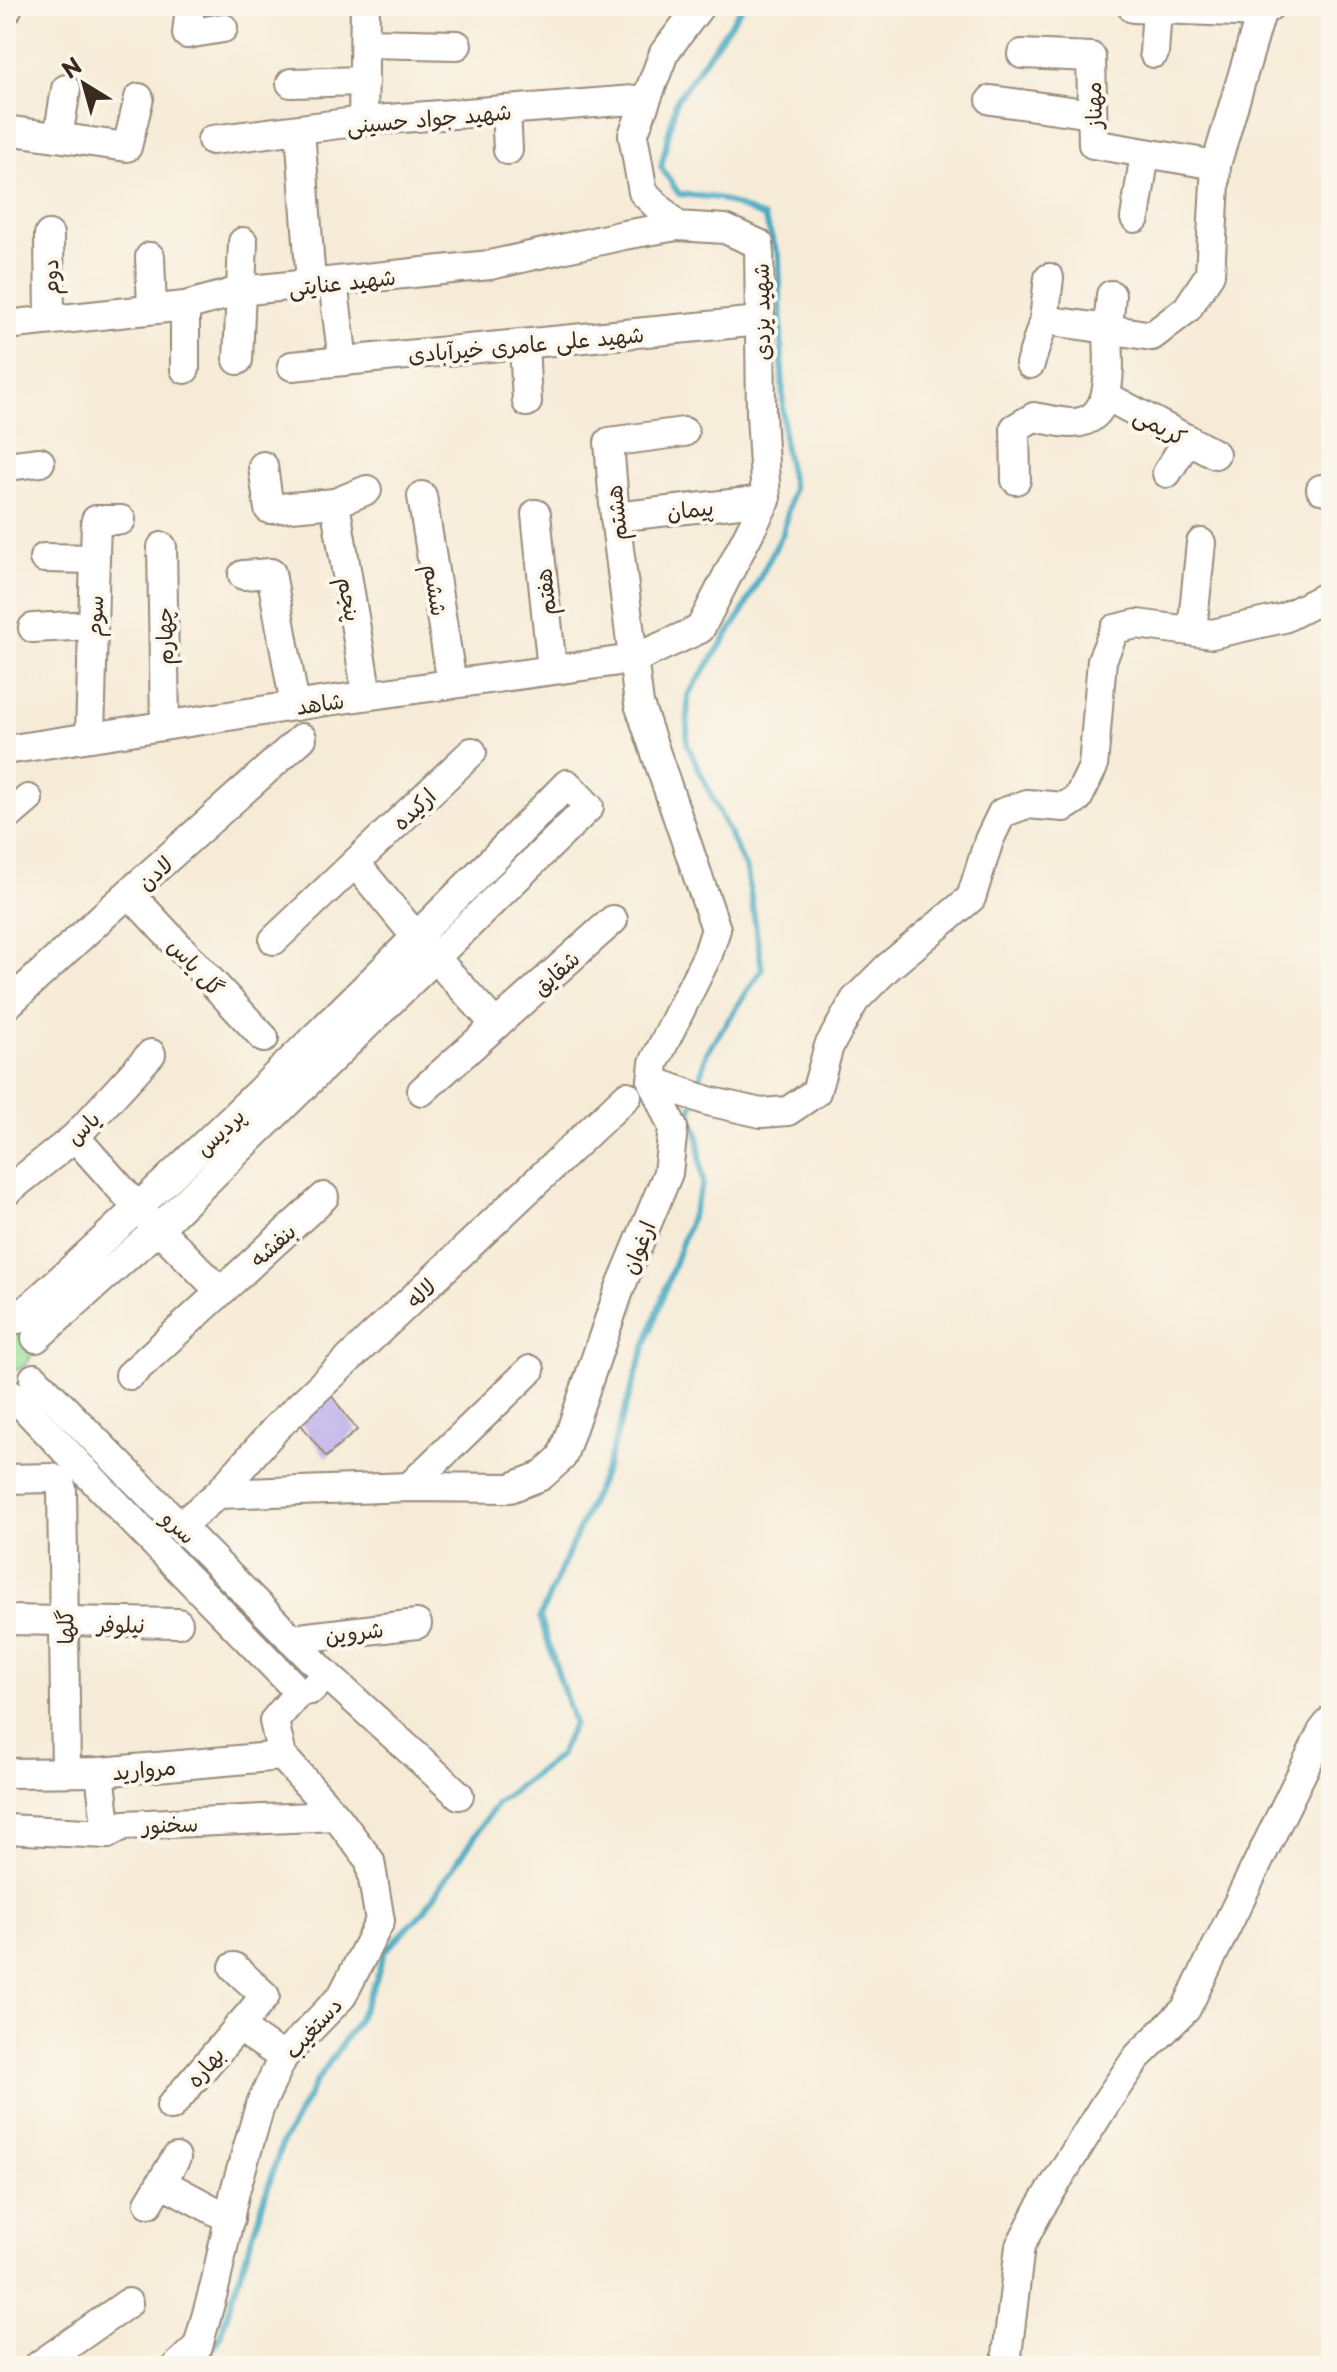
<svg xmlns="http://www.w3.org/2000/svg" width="1337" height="2372" viewBox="0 0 1337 2372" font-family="'Playpen Sans','Playpen Sans Arabic',sans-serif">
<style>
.green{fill:#97de98;stroke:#69845b;stroke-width:2}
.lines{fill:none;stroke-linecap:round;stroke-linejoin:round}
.stream{stroke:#41a8c1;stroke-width:6}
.building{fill:#b8acec}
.minor-casing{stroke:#988a7a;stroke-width:32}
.minor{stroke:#fff;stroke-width:28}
.labels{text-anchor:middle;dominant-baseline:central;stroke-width:8;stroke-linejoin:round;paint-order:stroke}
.street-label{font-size:22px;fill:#3b2a1e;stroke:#fbf7ec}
</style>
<rect width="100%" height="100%" fill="#fbf7ec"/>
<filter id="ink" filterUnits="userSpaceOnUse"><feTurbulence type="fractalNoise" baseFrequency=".0125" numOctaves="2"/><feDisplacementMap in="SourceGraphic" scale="16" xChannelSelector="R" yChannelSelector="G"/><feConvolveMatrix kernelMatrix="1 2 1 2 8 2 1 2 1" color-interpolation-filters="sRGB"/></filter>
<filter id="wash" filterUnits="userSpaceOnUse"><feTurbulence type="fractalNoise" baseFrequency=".006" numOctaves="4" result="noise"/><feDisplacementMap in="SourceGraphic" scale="32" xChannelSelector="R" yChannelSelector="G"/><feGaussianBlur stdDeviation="1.8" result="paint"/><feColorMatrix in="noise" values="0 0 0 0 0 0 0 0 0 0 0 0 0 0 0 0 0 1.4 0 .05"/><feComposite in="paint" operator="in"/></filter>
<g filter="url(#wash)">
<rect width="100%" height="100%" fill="#f6ebd7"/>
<path class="green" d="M14 1327C41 1337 36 1373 6 1371V1328Z"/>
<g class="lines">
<g class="stream">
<polyline points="697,1090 706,1054 762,969 747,871 687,744 688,695 740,616 783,533 793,488 784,443 779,257 764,217 718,198 679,194 661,167 676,101 743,6"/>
<polyline points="202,2366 220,2336 282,2144 314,2085 358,2020 376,1980 384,1952 424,1911 497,1803 559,1756 574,1723 540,1617 607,1466 645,1346 703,1184 698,1135 690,1114 693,1105"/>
</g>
</g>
<g id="blocks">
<polygon class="building" points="331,1395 357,1430 326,1457 300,1423"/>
</g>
</g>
<g filter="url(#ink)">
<use href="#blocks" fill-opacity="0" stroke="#988a7a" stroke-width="2"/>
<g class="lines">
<g class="minor-casing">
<g id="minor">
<polyline points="190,6 187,34 223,28"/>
<polyline points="1133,8 1261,13"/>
<polyline points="6,11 8,6"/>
<polyline points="365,43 457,45"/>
<polyline points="1154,53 1157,9"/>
<polyline points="1022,54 1091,57 1093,144 1216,165"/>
<polyline points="291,83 364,81"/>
<polyline points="991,100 1092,114"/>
<polyline points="506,110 508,150"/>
<polyline points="363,121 365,6"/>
<polyline points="300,129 311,284"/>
<polyline points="6,130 127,147 139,98"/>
<polyline points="58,137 66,89"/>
<polyline points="212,140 363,121 646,99"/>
<polyline points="1135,218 1145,153"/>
<polyline points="49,235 50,320"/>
<polyline points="150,257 152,309"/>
<polyline points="333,282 343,361"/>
<polyline points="1044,320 1108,329 1111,295"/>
<polyline points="6,325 185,306 240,291 490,265 624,235 677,226"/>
<polyline points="524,344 527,402"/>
<polyline points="238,360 243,242"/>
<polyline points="1030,364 1044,320 1049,278"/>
<polyline points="292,366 760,321"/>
<polyline points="185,369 185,306"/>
<polyline points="1108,397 1215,454"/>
<polyline points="6,466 40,462"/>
<polyline points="263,466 269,509 335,503 367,490"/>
<polyline points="1167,473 1188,439"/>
<path d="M1016 480 1015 428 1034 417C1046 419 1060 423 1072 423 1118 422 1108 360 1108 329L1152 336 1187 309 1210 274 1216 165 1261 13 1270 6"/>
<polyline points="1321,489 1331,491"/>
<polyline points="422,496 452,684"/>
<polyline points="335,503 367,695"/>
<polyline points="536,514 552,670"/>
<polyline points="615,517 766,500"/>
<polyline points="162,547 165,725"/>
<polyline points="44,558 95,559"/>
<polyline points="243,575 271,573 295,706"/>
<polyline points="33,628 93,625"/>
<polyline points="1192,631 1201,543"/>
<polyline points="90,737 96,520 121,520"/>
<polyline points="6,750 320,702 634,659 700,629 766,500 761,414 759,244 725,229 677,226 643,192 633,135 664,53 700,6"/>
<polyline points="6,818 28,799"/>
<polyline points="355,863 417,938 496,1025"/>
<polyline points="130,894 264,1038"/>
<polyline points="274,940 472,752"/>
<polyline points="6,1006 101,918 302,738"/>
<polyline points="652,1081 708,1101 761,1113 788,1111 816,1092 829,1046 855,1000 887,968 971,898 989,840 1002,813 1027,804 1064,807 1078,798 1093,767 1102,660 1115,629 1137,624 1212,634 1284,618 1331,594"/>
<polyline points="422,1091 613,920"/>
<polyline points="75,1137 139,1209 220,1291"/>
<polyline points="6,1192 75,1137 151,1054"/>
<path d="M17 1319C207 1147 388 967 567 784L589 807 160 1227 36 1338"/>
<polyline points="130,1375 324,1197"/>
<polyline points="34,1378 326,1674 459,1795"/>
<path d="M13 1395C107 1496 204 1594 299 1692"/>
<polyline points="6,1479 52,1478 60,1482 62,1490 66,1771"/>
<polyline points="409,1487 530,1370"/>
<polyline points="218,1494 277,1427 627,1096"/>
<polyline points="180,1526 218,1494 409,1487 510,1488 541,1476 562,1457 620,1288 668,1173 673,1128 652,1081 654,1063 708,954 716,929 639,704 615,517 609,442 684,432"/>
<polyline points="6,1620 178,1623"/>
<polyline points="291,1639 417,1624"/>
<polyline points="100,1772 107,1834"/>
<polyline points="6,1773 100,1772 282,1756"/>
<polyline points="6,1829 107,1834 124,1825 336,1816"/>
<polyline points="238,2027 283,2057"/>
<polyline points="171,2106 265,1996 234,1967"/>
<polyline points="161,2182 230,2219"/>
<polyline points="149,2203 176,2158"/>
<polyline points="38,2366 128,2303"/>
<polyline points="177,2366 198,2346 215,2285 235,2191 260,2106 283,2057 342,1996 380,1921 370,1861 336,1816 282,1756 274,1721 299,1692 311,1690 326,1674"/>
<polyline points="1010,2366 1007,2355 1020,2246 1039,2210 1105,2104 1138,2056 1186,2009 1322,1732 1331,1720"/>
</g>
</g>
<use href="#minor" class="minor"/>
</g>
</g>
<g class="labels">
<g class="street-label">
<text transform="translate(1092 105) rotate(-91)">مهناز</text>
<text transform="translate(429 117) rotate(-5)">شهید جواد حسینی</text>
<text transform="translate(49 277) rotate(-91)">دوم</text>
<text transform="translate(342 281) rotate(-6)">شهید عنایتی</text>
<text transform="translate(760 312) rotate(-91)">شهید یزدی</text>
<text transform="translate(526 343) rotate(-5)">شهید علی عامری خیرآبادی</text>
<text transform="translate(1161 425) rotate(28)">کریمی</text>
<text transform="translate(690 508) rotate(-6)">پیمان</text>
<text transform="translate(615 513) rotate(-96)">هشتم</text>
<text transform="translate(437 590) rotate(81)">ششم</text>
<text transform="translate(544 592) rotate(-96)">هفتم</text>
<text transform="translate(351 599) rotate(80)">پنجم</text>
<text transform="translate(93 616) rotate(-88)">سوم</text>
<text transform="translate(163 636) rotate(-91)">چهارم</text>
<text transform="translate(320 702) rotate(-8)">شاهد</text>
<text transform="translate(413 808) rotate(-43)">ارکیده</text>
<text transform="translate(154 872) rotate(-42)">لادن</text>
<text transform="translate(197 966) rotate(47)">گل یاس</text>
<text transform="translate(555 972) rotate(-42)">شقایق</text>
<text transform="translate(82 1127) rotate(-45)">یاس</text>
<text transform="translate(219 1131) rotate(-44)">پردیس</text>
<text transform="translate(272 1244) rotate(-42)">بنفشه</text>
<text transform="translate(637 1247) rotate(-68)">ارغوان</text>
<text transform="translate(420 1292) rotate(-43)">لاله</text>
<text transform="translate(180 1526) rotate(45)">سرو</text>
<text transform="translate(121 1623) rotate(1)">نیلوفر</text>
<text transform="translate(64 1627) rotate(-91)">گلها</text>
<text transform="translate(354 1631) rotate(-7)">شروین</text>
<text transform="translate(144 1768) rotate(-5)">مروارید</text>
<text transform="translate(170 1823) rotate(-2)">سخنور</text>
<text transform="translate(312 2027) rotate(-48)">دستغیب</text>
<text transform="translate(204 2066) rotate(-50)">بهاره</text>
</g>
</g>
<rect width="1337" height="2372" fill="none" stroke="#fbf7ec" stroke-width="32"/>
<g transform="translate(84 84) rotate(323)" stroke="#fbf7ec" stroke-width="6" paint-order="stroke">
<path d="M0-6L14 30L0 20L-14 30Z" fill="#3b2a1e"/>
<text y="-12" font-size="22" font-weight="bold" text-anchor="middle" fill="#3b2a1e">N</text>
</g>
</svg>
